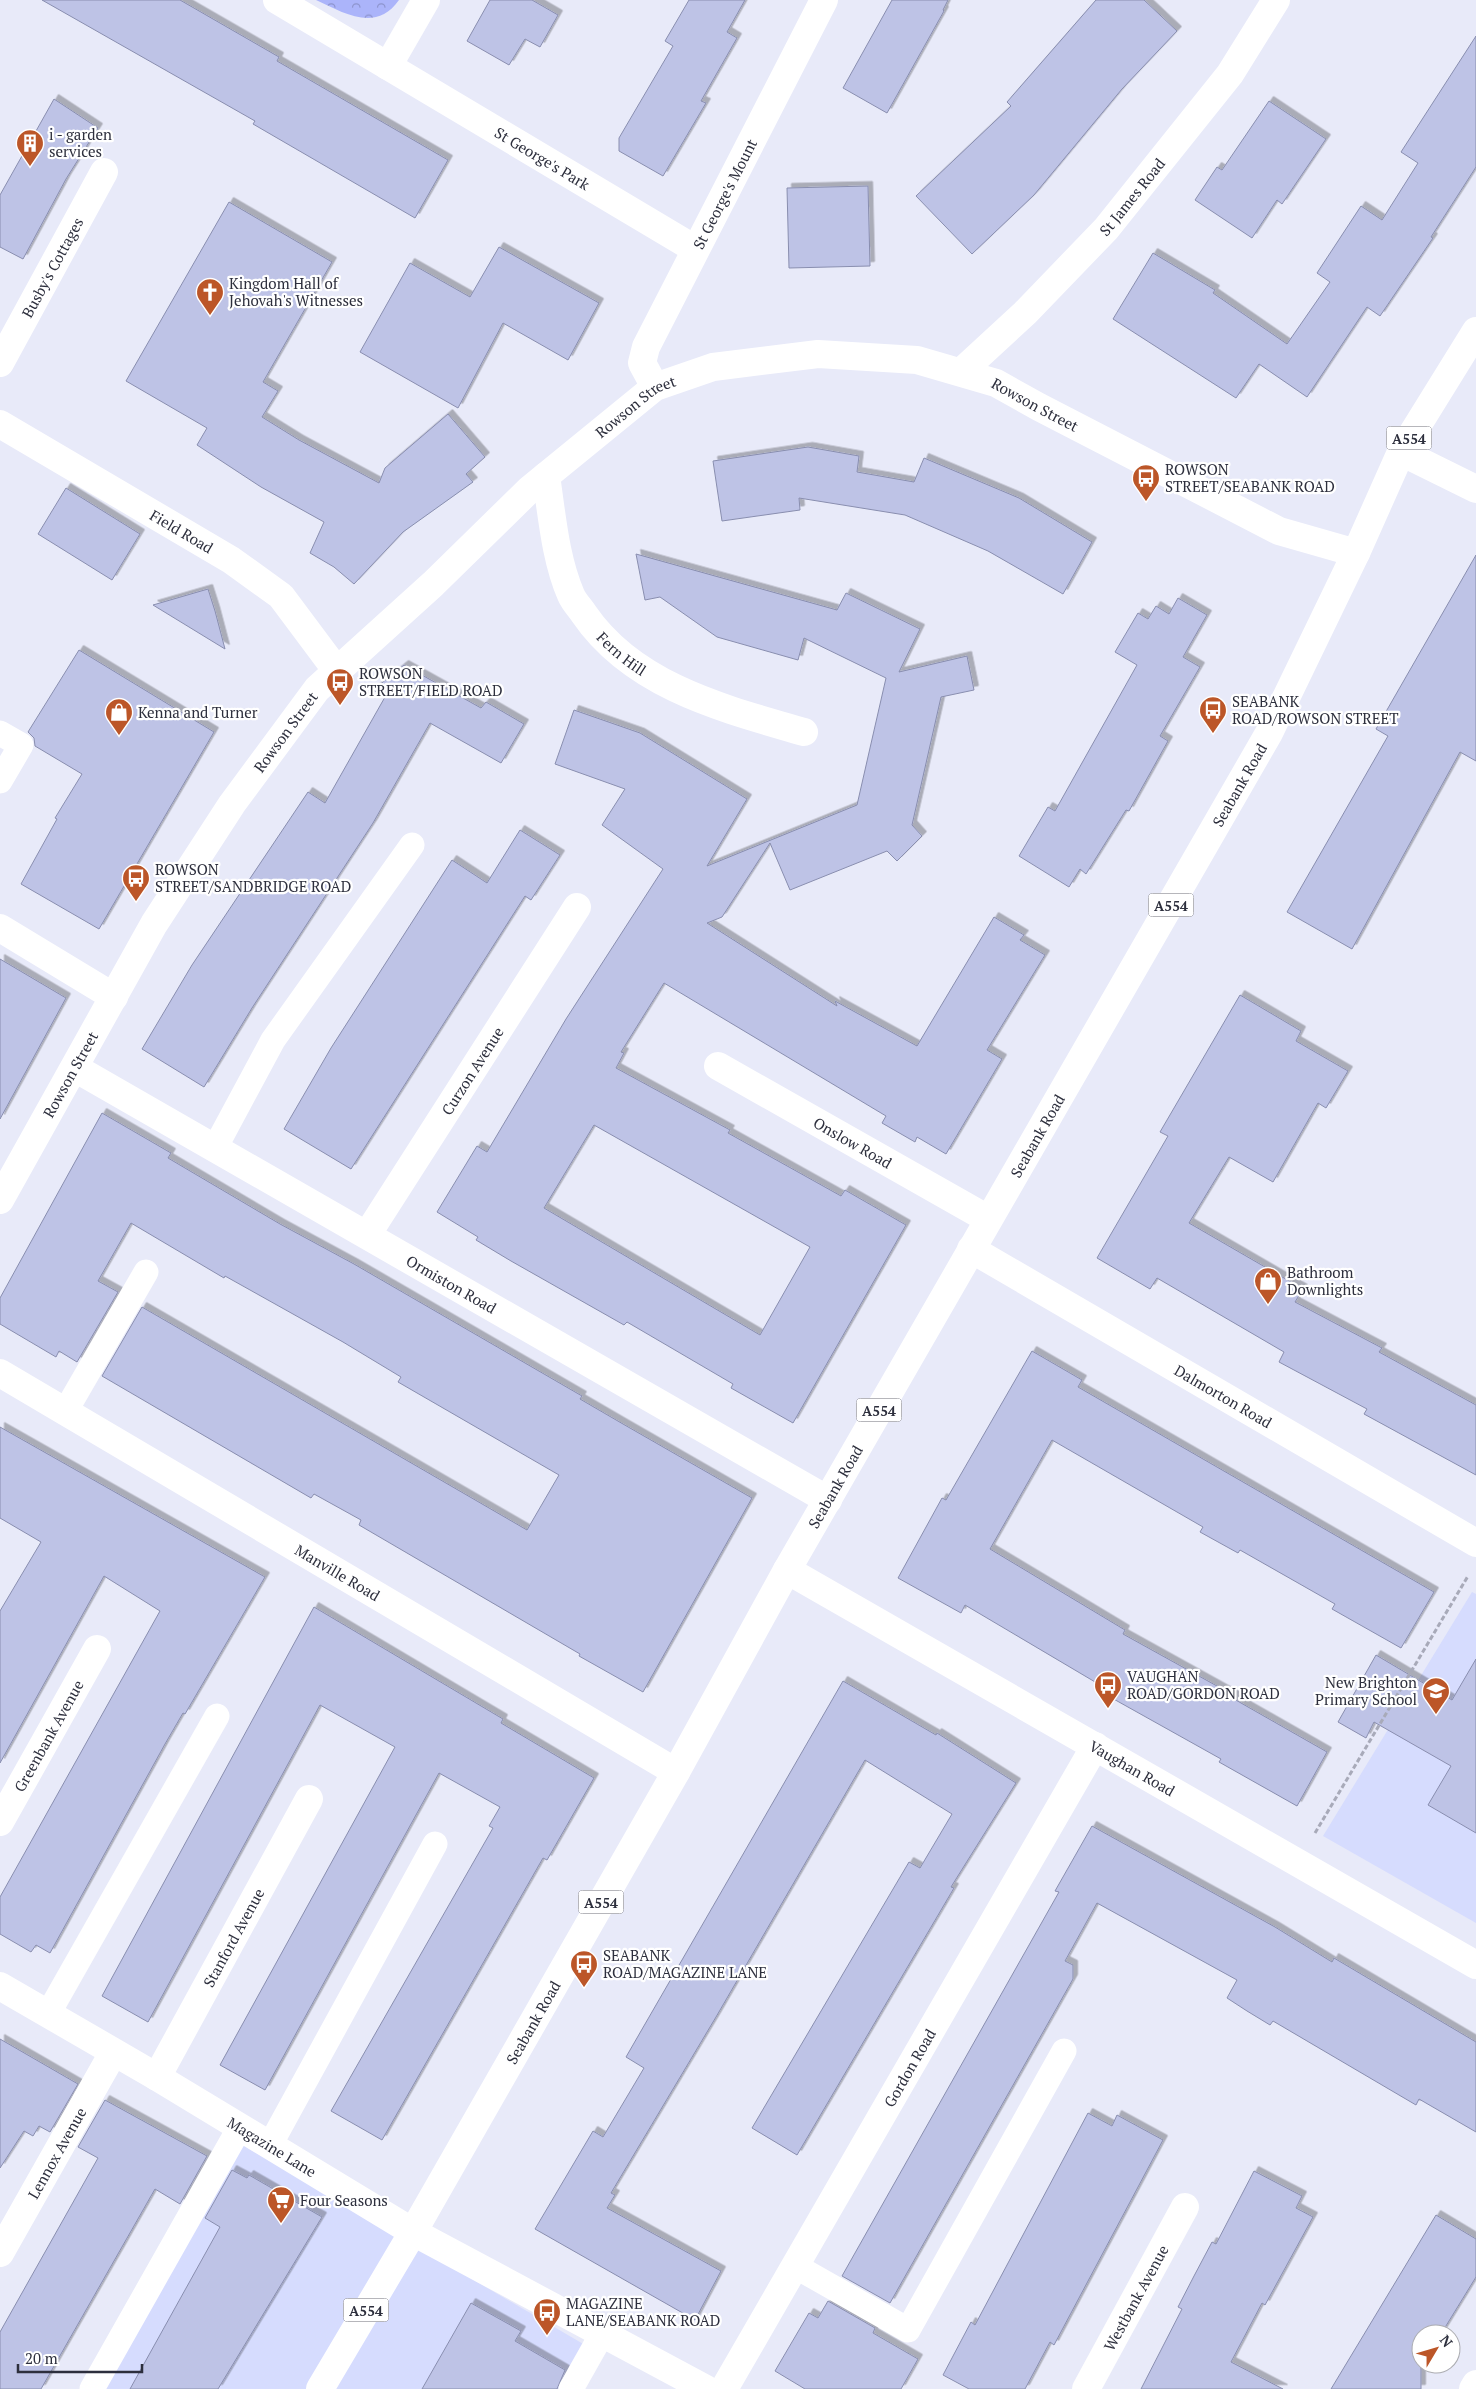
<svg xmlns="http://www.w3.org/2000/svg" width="1476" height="2389" viewBox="0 0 1476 2389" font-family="'PT Serif',serif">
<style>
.built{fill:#d6dcfe}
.forest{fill:url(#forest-crowns)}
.building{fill:#bec3e6;stroke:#898eaf;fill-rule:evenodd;filter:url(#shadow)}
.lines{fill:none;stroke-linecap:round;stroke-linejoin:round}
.path{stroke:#a8aab9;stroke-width:3;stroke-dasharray:5 2.5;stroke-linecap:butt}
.lane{stroke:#fff;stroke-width:25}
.street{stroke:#fff;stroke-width:28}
.secondary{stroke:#fff;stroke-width:28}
.primary{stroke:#fff;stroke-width:28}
.labels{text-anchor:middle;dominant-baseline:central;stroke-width:4.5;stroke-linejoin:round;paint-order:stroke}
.shield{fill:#fff;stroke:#6c6d77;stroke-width:1}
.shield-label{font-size:14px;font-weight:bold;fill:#2d2f3d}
.poi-label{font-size:15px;fill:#2d2f3d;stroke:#fff;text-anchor:start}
.street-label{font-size:15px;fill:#2d2f3d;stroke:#fff}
</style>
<defs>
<pattern id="forest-crowns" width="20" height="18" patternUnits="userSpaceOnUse" patternTransform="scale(1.25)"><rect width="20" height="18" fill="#abb4fa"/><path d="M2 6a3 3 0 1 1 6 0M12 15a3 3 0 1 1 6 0" fill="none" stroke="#8c93cc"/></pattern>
<filter id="shadow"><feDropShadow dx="4.5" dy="-4.5" stdDeviation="0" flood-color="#0004"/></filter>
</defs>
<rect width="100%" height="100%" fill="#e8eaf9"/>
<g class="built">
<polygon points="1472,1592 1476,1594 1476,1923 1323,1836"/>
<polygon points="227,2136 585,2345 560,2389 83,2389"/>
</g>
<path class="forest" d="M316 0H399C376 33 344 13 316 0Z"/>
<g class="building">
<polygon points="42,0 180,0 279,57 277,61 448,160 415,218 253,124 255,121"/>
<polygon points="490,0 532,0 558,15 540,47 525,39 509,65 467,41"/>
<polygon points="689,0 745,0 727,32 737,38 701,101 706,103 663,176 619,151 619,138 673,46 665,41"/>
<polygon points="892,0 948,0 943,10 944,11 887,113 843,88"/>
<polygon points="1096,0 1144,0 1177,31 1122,89 1034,195 972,254 916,196 1011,106 1007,102"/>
<polygon points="1476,36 1476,167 1431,237 1433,238 1380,316 1367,307 1307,397 1259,364 1236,398 1113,319 1153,253 1215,290 1213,293 1287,344 1330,282 1317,273 1361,206 1382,220 1418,163 1401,152"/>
<polygon points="54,99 98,128 66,179 23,259 0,247 0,195"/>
<polygon points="1269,101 1326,139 1282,204 1277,200 1252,238 1195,200 1217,167 1222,170"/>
<polygon points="868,186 870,266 789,268 787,188"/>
<polygon points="229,202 332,262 263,382 278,391 262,417 299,440 379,483 385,468 448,414 485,457 466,474 473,482 403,532 354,584 334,567 310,553 324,522 261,487 197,445 207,428 126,381"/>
<polygon points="499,247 599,303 568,360 503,323 458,408 360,352 410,263 470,297"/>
<polygon points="808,447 859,456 857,472 914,482 924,458 1019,498 1092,542 1063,594 988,551 905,515 799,498 800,510 722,521 713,461"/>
<polygon points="66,488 140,534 112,580 38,534"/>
<path d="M636 554 837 610 846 593 920 629 899 672 967 656 974 690 941 697 912 825 922 836 897 861 887 851 790 890 770 843 722 917 707 923 837 1006 835 1001 917 1046 994 917 1024 935 1020 940 1045 955 987 1050 1002 1059 946 1154 917 1137 915 1142 882 1123 886 1116 664 983 621 1052 624 1053 616 1068 730 1130 728 1133 841 1196 845 1190 906 1225 793 1423 731 1388 733 1384 627 1322 624 1325 511 1261 476 1240 478 1237 437 1212 477 1146 487 1152 566 1019 663 869 602 825 625 789 555 764 574 710 640 733 747 799 707 866 857 805 886 678 804 638 798 660 717 637 660 597 645 600ZM594 1125 810 1247 760 1335 544 1208Z"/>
<polygon points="1476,555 1476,761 1460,752 1352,949 1287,912 1388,736 1376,729"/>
<polygon points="208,589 215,611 225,649 153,605"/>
<polygon points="1178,598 1207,615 1183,657 1200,667 1160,736 1168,741 1129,811 1126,810 1086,874 1080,869 1069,887 1019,856 1048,807 1055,811 1137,665 1115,652 1138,613 1148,619 1156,606 1169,614"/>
<polygon points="79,650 214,732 99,929 21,884 57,819 55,818 82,774 35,746 34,738 28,732"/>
<polygon points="404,665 481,708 486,702 524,724 501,763 430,723 373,823 252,1008 204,1087 142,1049 192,965 308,792 325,803 385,697 373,690"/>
<polygon points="520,830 560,855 531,900 525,896 351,1169 284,1129 331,1048 452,860 487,883"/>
<polygon points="0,959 66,998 0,1119"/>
<polygon points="1240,995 1301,1031 1296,1041 1348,1071 1326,1108 1318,1103 1273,1182 1229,1157 1189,1223 1303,1289 1295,1302 1382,1348 1379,1352 1476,1405 1476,1475 1364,1414 1367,1409 1279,1362 1284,1352 1157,1278 1150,1289 1097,1258 1168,1136 1160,1132"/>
<polygon points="102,1113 171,1153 168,1158 280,1224 354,1264 582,1396 580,1399 623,1424 752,1498 643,1692 579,1656 580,1654 359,1525 361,1520 314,1494 311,1498 102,1376 142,1307 527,1530 559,1475 398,1382 401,1377 343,1342 225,1276 224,1278 131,1223 98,1281 118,1292 77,1362 59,1351 56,1357 0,1324 0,1298"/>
<polygon points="1032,1351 1082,1380 1078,1387 1434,1592 1401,1648 1332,1609 1335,1604 1240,1550 1238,1553 1200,1532 1203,1527 1052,1440 990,1549 1125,1630 1123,1634 1235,1696 1234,1699 1327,1752 1297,1806 1219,1762 1221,1759 1110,1697 1112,1692 965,1605 961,1613 898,1578 942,1498 946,1500"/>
<polygon points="0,1427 265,1577 185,1714 183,1713 165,1744 50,1953 36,1945 31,1952 0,1934 0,1897 160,1611 104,1576 0,1763 0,1611 41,1542 0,1518"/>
<polygon points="314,1607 503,1719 501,1723 594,1778 547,1860 543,1858 382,2140 331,2111 493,1828 489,1826 500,1807 439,1773 265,2090 220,2065 395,1747 320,1705 148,2022 102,1996"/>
<polygon points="1376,1655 1452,1700 1476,1659 1476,1833 1428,1805 1451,1766 1374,1722 1366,1738 1338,1722"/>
<polygon points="843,1681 936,1735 937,1733 1016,1783 951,1887 954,1888 797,2155 752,2128 909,1862 920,1868 952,1814 865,1760 716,2017 611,2193 615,2195 607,2208 721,2271 695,2320 535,2229 593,2131 603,2137 644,2068 626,2057"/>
<polygon points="1092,1826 1275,1927 1332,1962 1334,1958 1476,2042 1476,2132 1419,2099 1416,2105 1273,2021 1270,2025 1247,2011 1227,1998 1237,1980 1097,1903 1065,1961 1073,1965 1073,1979 890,2303 842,2276 1059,1892 1055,1891"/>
<polygon points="0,2039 78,2084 50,2132 39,2126 33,2136 24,2131 0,2168"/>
<polygon points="105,2100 207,2156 180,2204 155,2189 41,2389 0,2389 0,2332 98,2158 78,2147"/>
<polygon points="1088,2113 1112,2126 1117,2115 1163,2140 1054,2345 1050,2342 1025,2389 969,2389 943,2375 971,2322 975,2325"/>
<polygon points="232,2170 247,2178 249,2175 322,2217 218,2389 130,2389 220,2227 205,2218"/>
<polygon points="1254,2171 1302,2196 1296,2208 1313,2217 1265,2305 1262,2303 1231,2362 1283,2389 1141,2389 1182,2309 1178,2307 1194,2276 1212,2242 1216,2244"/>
<polygon points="1436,2215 1476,2239 1476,2277 1441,2334 1421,2334 1421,2389 1331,2389"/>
<polygon points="828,2301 875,2328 873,2333 918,2359 901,2389 805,2389 775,2371 809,2313 818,2318"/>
<polygon points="471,2303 521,2331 515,2341 565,2370 557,2389 422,2389"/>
</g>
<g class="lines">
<polyline class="path" points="1315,1833 1468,1576"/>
<g class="lane">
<polyline points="0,733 21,745 0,781"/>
<polyline points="215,1148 273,1040 412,845"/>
<polyline points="65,1412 146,1272"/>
<polyline points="48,2014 217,1716"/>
<polyline points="270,2145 435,1844"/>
<polyline points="795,2266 908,2330 1064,2051"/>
<polyline points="92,2389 240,2127"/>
<polyline points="571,2389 602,2334"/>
</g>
<g class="street">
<path id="s1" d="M277 0 695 249"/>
<polyline points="388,66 426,0"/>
<path id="s2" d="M0 363 104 172"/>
<path id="s3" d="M961 372 1025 313 1106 229 1230 74 1276 0"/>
<path id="s4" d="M655 387 642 363 646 347 824 0"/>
<path id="s5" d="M0 424 231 560 281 596 337 671"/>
<polyline points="1401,452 1476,489"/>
<path id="s6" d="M546 476C552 515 555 558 571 595 574 602 580 608 584 614 634 687 725 709 804 732"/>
<polyline points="0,928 114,997"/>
<path id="s7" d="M718 1066 988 1219"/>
<path id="s8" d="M75 1068 828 1500"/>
<path id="s9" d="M367 1235 577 907"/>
<path id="s10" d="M971 1249 1476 1543"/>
<path id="s11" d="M0 1373 676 1772"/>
<path id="s12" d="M787 1570 1476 1965"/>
<path id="s13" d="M0 1822 97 1649"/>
<path id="s14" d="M0 1986 157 2077 413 2232 706 2389"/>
<path id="s15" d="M157 2077 309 1799"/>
<path id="s16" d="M0 2253 113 2053"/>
<path id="s17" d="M724 2389 1095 1746"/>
<path id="s18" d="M1086 2389 1185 2207"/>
<polyline points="1473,2389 1476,2384"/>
</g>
<path class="secondary" id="s19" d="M0 1200 154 924 232 804 317 689 433 584 530 489 655 387 713 367 818 354 917 360 996 383 1039 407 1279 531 1356 553"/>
<path class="primary" id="s20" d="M320 2389 413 2232 676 1772 787 1570 1269 733 1356 553 1401 452 1476 331"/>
</g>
<defs>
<g id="building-pin" transform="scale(1.4375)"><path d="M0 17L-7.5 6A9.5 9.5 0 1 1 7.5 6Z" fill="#bc5628" stroke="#fff"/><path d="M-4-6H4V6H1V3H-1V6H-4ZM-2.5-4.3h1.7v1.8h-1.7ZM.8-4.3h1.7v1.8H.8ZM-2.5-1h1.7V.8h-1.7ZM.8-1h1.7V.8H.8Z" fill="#fff"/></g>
<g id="church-pin" transform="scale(1.4375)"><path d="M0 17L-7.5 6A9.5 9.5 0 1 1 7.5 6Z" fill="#bc5628" stroke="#fff"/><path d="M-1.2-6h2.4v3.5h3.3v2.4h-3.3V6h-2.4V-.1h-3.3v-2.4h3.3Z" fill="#fff"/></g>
<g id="bus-pin" transform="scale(1.4375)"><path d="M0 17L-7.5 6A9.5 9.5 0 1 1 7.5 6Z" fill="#bc5628" stroke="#fff"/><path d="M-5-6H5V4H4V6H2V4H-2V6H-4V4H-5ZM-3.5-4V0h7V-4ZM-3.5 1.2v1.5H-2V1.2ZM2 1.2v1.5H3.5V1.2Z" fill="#fff"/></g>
<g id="shop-pin" transform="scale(1.4375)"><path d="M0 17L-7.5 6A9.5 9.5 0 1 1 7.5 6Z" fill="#bc5628" stroke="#fff"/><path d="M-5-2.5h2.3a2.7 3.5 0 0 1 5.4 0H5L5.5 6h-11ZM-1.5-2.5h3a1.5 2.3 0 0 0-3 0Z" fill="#fff"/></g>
<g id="school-pin" transform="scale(1.4375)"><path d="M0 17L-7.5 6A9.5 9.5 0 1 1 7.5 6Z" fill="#bc5628" stroke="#fff"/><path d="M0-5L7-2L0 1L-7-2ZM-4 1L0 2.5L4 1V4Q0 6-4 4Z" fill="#fff"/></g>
<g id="supermarket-pin" transform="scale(1.4375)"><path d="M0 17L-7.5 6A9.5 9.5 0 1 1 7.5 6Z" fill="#bc5628" stroke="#fff"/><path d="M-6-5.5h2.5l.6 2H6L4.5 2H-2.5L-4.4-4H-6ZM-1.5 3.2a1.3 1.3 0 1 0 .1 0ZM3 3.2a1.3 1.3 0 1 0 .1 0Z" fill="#fff"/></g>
</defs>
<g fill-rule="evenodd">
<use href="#building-pin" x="30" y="143"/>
<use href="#church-pin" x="210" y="292"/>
<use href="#bus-pin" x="1146" y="478"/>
<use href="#bus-pin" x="340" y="682"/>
<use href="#bus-pin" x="1213" y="710"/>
<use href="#shop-pin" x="119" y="712"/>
<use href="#bus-pin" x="136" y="878"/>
<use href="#shop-pin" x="1268" y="1281"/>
<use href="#bus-pin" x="1108" y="1685"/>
<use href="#school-pin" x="1436" y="1691"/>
<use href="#bus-pin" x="584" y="1964"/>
<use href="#supermarket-pin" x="281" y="2200"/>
<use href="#bus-pin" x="547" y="2312"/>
</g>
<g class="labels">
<g class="shield">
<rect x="1386.5" y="426.5" width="45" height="23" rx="4"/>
<rect x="1148.5" y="893.5" width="45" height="23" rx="4"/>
<rect x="856.5" y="1398.5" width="45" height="23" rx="4"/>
<rect x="578.5" y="1890.5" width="45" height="23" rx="4"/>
<rect x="343.5" y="2298.5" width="45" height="23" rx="4"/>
</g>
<g class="shield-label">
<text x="1409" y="438">A554</text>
<text x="1171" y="905">A554</text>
<text x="879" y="1410">A554</text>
<text x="601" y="1902">A554</text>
<text x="366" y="2310">A554</text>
</g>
<g class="poi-label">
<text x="49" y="134">i - garden<tspan x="49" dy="17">services</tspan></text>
<text x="229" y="283">Kingdom Hall of<tspan x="229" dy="17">Jehovah's Witnesses</tspan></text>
<text x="1165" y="469">ROWSON<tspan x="1165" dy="17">STREET/SEABANK ROAD</tspan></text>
<text x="359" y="673">ROWSON<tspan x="359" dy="17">STREET/FIELD ROAD</tspan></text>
<text x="1232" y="701">SEABANK<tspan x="1232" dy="17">ROAD/ROWSON STREET</tspan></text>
<text x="138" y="712">Kenna and Turner</text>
<text x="155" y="869">ROWSON<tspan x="155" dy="17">STREET/SANDBRIDGE ROAD</tspan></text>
<text x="1287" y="1272">Bathroom<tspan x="1287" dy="17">Downlights</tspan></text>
<text x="1127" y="1676">VAUGHAN<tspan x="1127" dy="17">ROAD/GORDON ROAD</tspan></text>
<text x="1417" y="1682" text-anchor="end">New Brighton<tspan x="1417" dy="17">Primary School</tspan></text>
<text x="603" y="1955">SEABANK<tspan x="603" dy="17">ROAD/MAGAZINE LANE</tspan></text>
<text x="300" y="2200">Four Seasons</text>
<text x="566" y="2303">MAGAZINE<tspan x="566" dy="17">LANE/SEABANK ROAD</tspan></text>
</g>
<g class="street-label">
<text stroke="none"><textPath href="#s1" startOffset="309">St George's Park</textPath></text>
<text stroke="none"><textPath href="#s4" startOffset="216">St George's Mount</textPath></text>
<text stroke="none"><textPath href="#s3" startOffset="245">St James Road</textPath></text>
<text stroke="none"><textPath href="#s2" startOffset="109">Busby's Cottages</textPath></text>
<text stroke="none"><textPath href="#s19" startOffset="1449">Rowson Street</textPath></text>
<text stroke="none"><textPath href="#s19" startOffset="1029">Rowson Street</textPath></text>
<text stroke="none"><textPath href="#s5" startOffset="211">Field Road</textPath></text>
<text stroke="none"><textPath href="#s6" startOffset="200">Fern Hill</textPath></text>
<text stroke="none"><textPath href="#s19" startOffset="549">Rowson Street</textPath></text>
<text stroke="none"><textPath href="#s20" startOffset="1849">Seabank Road</textPath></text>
<text stroke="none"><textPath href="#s9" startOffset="195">Curzon Avenue</textPath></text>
<text stroke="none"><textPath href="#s19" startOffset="144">Rowson Street</textPath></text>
<text stroke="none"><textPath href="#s20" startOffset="1444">Seabank Road</textPath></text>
<text stroke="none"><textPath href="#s7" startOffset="155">Onslow Road</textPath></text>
<text stroke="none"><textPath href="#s8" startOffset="434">Ormiston Road</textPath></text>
<text stroke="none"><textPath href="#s10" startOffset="292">Dalmorton Road</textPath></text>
<text stroke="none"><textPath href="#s20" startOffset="1039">Seabank Road</textPath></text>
<text stroke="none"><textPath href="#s11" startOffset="392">Manville Road</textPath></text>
<text stroke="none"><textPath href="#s13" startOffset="99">Greenbank Avenue</textPath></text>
<text stroke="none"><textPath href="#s12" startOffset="398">Vaughan Road</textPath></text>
<text stroke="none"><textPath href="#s15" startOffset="159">Stanford Avenue</textPath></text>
<text stroke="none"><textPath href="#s20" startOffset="424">Seabank Road</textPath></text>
<text stroke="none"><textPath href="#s17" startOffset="371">Gordon Road</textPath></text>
<text stroke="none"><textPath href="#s14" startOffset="316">Magazine Lane</textPath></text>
<text stroke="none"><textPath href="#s16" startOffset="115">Lennox Avenue</textPath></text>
<text stroke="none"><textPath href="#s18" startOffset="104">Westbank Avenue</textPath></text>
</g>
</g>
<g transform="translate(1436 2349) rotate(52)"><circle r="24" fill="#ffffff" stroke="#abacb1"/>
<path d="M0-4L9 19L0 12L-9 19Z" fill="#bc5628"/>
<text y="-8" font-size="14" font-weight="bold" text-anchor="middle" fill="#2d2f3d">N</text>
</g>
<path d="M18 2364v8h124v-8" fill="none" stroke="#2d2f3d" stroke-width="2.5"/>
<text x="25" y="2364" font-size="15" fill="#2d2f3d" stroke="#ffffff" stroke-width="4" paint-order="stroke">20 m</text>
</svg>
